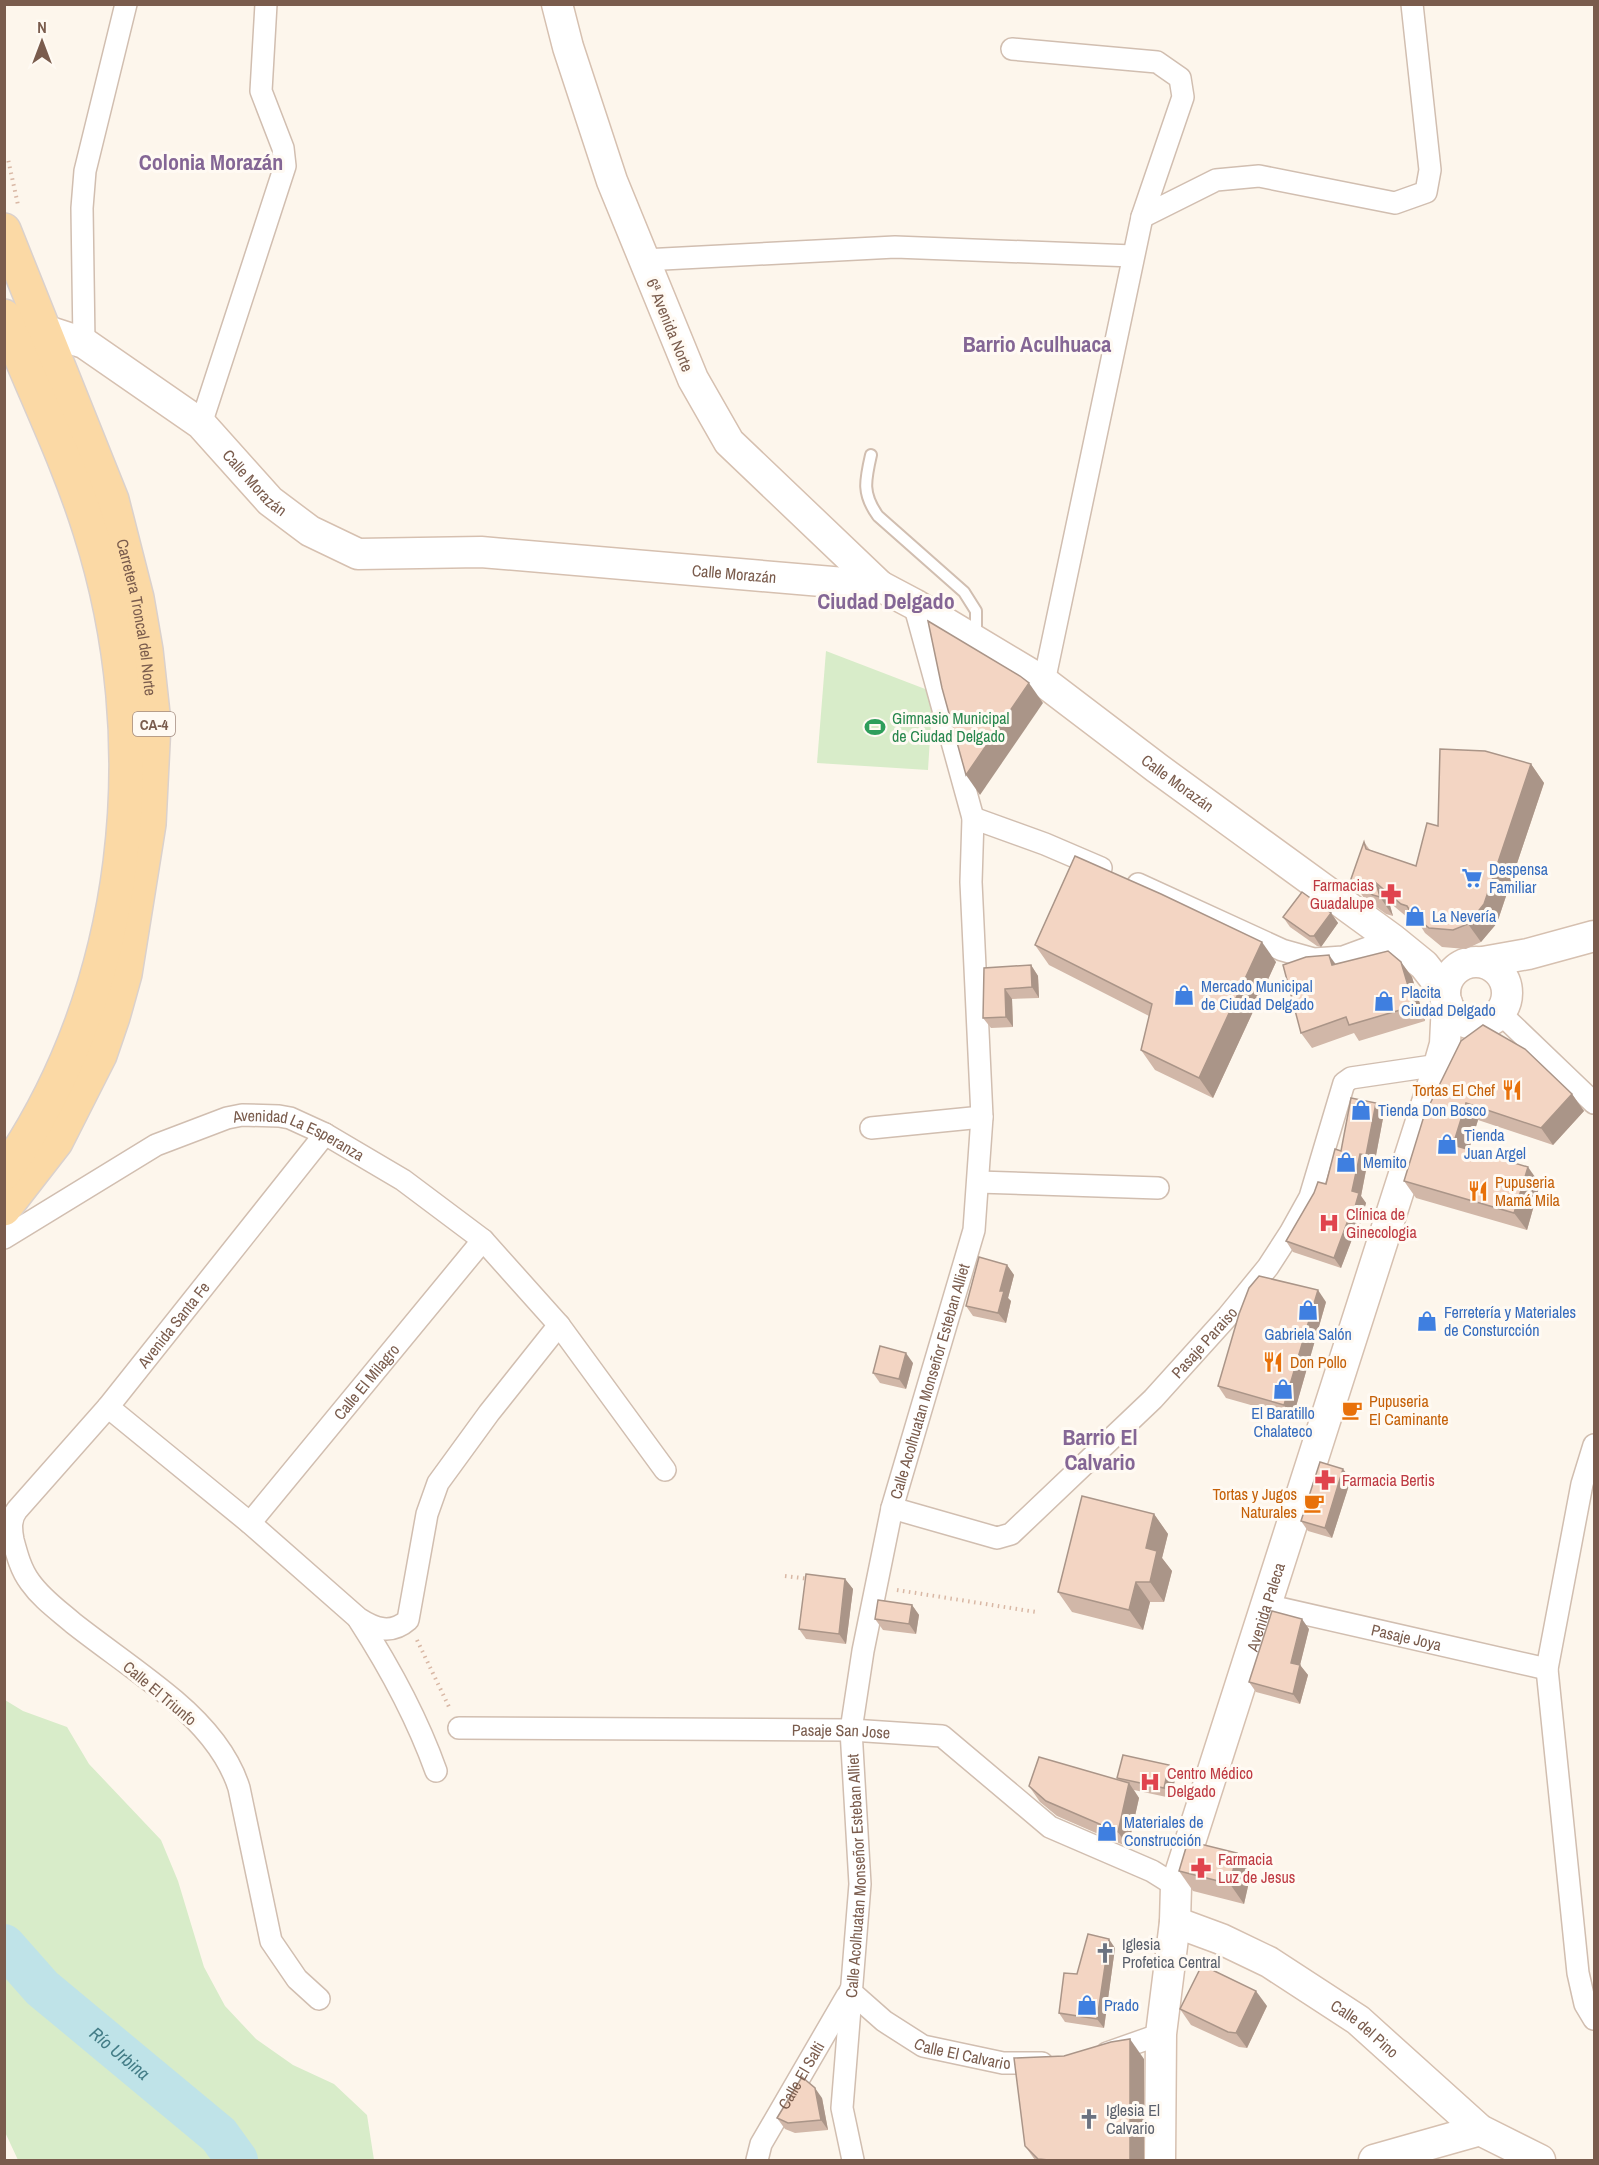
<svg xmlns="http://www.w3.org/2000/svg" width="1599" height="2165" viewBox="0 0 1599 2165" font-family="'Archivo Narrow',sans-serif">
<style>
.green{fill:#d8ecc9}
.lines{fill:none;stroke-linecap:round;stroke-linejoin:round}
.river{stroke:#bfe3e8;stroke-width:42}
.lane-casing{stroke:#d1beb0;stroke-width:14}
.street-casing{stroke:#d1beb0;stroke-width:24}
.secondary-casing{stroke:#d6c0b0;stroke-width:33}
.primary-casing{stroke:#dad1cd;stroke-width:36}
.path{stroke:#d9b8a5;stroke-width:4;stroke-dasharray:1.5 4.5;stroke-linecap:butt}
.lane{stroke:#fff;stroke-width:10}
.street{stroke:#fff;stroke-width:21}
.secondary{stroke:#fff;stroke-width:30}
.primary{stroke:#fbd9a5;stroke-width:33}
.wall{fill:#d1b7a8}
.shaded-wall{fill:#aa9588}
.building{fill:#f3d5c3;stroke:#aa9588;stroke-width:1.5}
.labels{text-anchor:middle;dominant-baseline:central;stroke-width:6;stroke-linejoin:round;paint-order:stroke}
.shield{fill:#fffaf3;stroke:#a28b7f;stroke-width:1.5}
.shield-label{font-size:15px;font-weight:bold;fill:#7a5c4d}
.street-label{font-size:16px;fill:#7a5c4d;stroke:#fffaf3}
.leisure-label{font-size:16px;fill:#27864d;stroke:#fffaf3;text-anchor:start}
.shop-label{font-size:16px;fill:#366cbe;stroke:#fffaf3;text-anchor:start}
.health-label{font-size:16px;fill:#be3a42;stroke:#fffaf3;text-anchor:start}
.food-label{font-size:16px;fill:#c56008;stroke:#fffaf3;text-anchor:start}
.worship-label{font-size:16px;fill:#5b616d;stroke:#fffaf3;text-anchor:start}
.water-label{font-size:18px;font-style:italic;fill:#437c86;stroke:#fffaf3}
.district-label{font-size:22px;font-weight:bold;fill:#846695;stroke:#fffaf3}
</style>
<rect width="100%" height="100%" fill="#fdf6ec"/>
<g class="green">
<polygon points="826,651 933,692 928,770 817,763"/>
<polygon points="5,1700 23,1711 67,1727 89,1764 161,1840 178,1881 204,1967 225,2006 256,2039 293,2065 334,2084 367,2115 374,2160 18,2160 4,2130"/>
</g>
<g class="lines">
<path class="river" id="s1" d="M4 1945 42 1988 219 2135 237 2160"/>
<g class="lane-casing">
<path id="lane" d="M871 455C865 481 862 494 878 516L964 592 976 611V638"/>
</g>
<g class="street-casing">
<g id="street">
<polyline points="1012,49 1157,62 1180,78 1183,97 1142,217 1044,682"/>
<polyline points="1142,217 1216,180 1259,176 1395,203 1426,192 1430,170 1412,4"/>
<polyline points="644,260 895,247 1133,256"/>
<polyline points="84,343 82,208 85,171 126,4"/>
<polyline points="201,424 285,166 283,148 261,91 266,4"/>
<polyline points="973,818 1045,844 1101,868"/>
<polyline points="1138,884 1282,950 1314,959 1343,957 1392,939"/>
<polyline points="1500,1013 1594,1103"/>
<polyline points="871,1128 982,1117"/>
<polyline points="978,1182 1158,1188"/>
<path id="s2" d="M4 1238 156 1145 227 1118 242 1115 279 1116 290 1118 325 1134 403 1180 483 1240 559 1325 665 1470"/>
<path d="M108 1407 250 1523 358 1618C375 1629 391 1635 408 1620L427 1514 438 1483 489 1413 559 1325"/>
<polyline points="1594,1445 1582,1484 1547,1669 1578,1973 1585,2004 1594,2019"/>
<path id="s3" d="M892 1508 997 1538 1011 1534 1153 1399 1228 1316 1268 1267 1290 1233 1310 1197 1344 1083 1351 1078 1439 1065"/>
<path id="s4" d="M250 1523 483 1240"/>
<path id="s5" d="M1266 1605 1547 1669"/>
<path d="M359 1620C390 1668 417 1718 436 1771"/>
<path id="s6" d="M459 1728 851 1730 942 1736 1050 1827 1152 1871 1176 1886"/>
<path id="s7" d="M850 1991 884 2021 923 2046 1003 2063H1042"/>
<path id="s8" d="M319 1999 297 1979 271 1941 239 1788C228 1753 202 1724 175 1701 142 1673 106 1649 73 1623 58 1610 42 1599 30 1582 21 1570 17 1555 13 1540 11 1529 10 1519 17 1510L108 1407 325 1134"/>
<polyline points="1107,2053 1161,2034"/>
<path id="s9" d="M757 2160 761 2144 847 1996"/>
<path id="s10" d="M853 2160 842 2108 860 1884 851 1730 863 1651 892 1508 974 1230 982 1117 971 882 973 818 914 604"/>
</g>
</g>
<g class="secondary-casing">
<g id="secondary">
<polyline points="557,4 568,47 612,181 693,379 729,442 880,586"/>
<path id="s11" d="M44 330 84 343 201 424 270 501 310 531 358 554 481 552 880 586 914 604 1044 682 1157 768 1392 939 1424 965 1445 992"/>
<circle cx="1476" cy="993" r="31"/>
<polyline points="1483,962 1528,954 1594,936"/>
<path id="s12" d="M1175 1922 1221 1939 1269 1962 1358 2020 1480 2130 1540 2160"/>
<path id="s13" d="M1160 2160 1161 2034 1175 1922 1176 1886 1439 1065 1445 1044 1447 1003"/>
<polyline points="1374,2160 1480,2130"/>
</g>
</g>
<g class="primary-casing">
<g id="primary">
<path id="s14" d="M4 230 112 500 137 598 146 650 154 723 149 824 125 974 113 1017 100 1055 56 1142 4 1209"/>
<path d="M4 316C32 388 67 457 90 531 157 741 132 990 4 1173"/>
</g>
</g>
<g class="path">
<polyline points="4,160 8,159 18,205"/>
<polyline points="785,1576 810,1579"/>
<polyline points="897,1590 1036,1612"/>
<polyline points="417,1640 450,1709"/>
</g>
<use href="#lane" class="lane"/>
<use href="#street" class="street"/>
<use href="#secondary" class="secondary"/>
<use href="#primary" class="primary"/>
</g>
<g class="wall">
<polygon points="1531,764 1544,783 1497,923 1481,942 1466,949 1442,947 1425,933 1420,925 1414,923 1389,902 1393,916 1386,914 1364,898 1351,879 1364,842 1370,850 1416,866"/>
<polygon points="1331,913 1338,923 1321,947 1317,946 1290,927 1283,917"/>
<polygon points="1035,945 1276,962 1213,1098 1155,1070 1141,1050 1149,1016 1049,965"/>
<polygon points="1401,962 1412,977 1425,1021 1359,1041 1354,1033 1312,1048 1301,1033 1336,964"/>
<polygon points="1031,965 1038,976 1039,998 1012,999 1013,1027 991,1028 983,1018 984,968"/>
<polygon points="1461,1041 1572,1094 1584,1111 1553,1145 1478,1120 1469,1150 1540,1184 1527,1230 1416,1198 1404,1181"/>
<polygon points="1376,1103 1384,1113 1374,1166 1367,1165 1361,1196 1366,1203 1357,1235 1354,1234 1341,1268 1293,1252 1286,1241 1326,1184 1341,1151"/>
<polygon points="1007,1265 1014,1275 1008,1298 1011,1301 1006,1323 973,1316 966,1306"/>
<polygon points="1326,1302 1293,1417 1226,1398 1218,1386"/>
<polygon points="913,1363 906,1389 880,1383 873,1373"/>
<polygon points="1351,1479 1332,1538 1308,1531 1301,1521"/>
<polygon points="1154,1514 1168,1534 1162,1558 1172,1571 1164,1602 1150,1602 1143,1630 1072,1612 1058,1592"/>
<polygon points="845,1579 853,1589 846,1644 806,1639 799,1629"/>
<polygon points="912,1605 919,1615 916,1634 883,1630 875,1619"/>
<polygon points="1309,1629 1300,1665 1308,1675 1300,1704 1256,1692 1249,1682"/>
<polygon points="1169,1765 1176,1775 1171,1798 1134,1790 1139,1798 1128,1847 1057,1816 1040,1802 1029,1786 1119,1780 1117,1778"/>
<polygon points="1179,1871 1251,1873 1244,1904 1193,1891"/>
<polygon points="1115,1948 1104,2028 1065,2022 1059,2013 1077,1974"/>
<polygon points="1267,2006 1247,2048 1239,2047 1191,2025 1180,2009"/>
<polygon points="1144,2059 1144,2160 1035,2160 1025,2146"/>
<polygon points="822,2098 828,2130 795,2133 785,2129 777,2118"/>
</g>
<g class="shaded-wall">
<polygon points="1029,683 1043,703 980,795 966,775"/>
<polygon points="1531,764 1544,783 1497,923 1481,942 1468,924"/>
<polygon points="1376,883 1389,902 1393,916 1380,897"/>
<polygon points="1331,913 1338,923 1321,947 1314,936"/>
<polygon points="1262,942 1276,962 1213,1098 1199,1078"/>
<polygon points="1329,955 1340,970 1332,965"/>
<polygon points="1401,962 1412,977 1425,1021 1414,1006"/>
<polygon points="1031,965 1038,976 1039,998 1032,987"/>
<polygon points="1005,989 1012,999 1013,1027 1006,1017"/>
<polygon points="1572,1094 1584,1111 1553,1145 1541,1128"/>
<polygon points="1376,1103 1384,1113 1374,1166 1366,1155"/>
<polygon points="1466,1103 1478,1120 1465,1162 1453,1145"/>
<polygon points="1360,1154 1367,1165 1361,1196 1366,1203 1357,1235 1350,1224 1352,1191"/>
<polygon points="1528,1167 1540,1184 1527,1230 1514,1213"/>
<polygon points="1347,1223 1354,1234 1341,1268 1334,1258"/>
<polygon points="1007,1265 1014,1275 1008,1298 1011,1301 1006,1323 998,1313 1000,1291"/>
<polygon points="1318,1290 1326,1302 1293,1417 1284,1405"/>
<polygon points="906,1353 913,1363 906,1389 899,1379"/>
<polygon points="1343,1469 1351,1479 1332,1538 1325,1528"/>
<polygon points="1154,1514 1168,1534 1162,1558 1172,1571 1164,1602 1150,1582 1146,1548"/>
<polygon points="845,1579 853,1589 846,1644 839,1634"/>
<polygon points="1136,1582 1150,1602 1143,1630 1129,1610"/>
<polygon points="912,1605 919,1615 916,1634 909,1624"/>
<polygon points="1302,1619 1309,1629 1300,1665 1308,1675 1300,1704 1293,1694 1291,1663"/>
<polygon points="1169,1765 1176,1775 1171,1798 1164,1788"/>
<polygon points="1129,1783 1139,1798 1128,1847 1118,1832"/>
<polygon points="1237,1853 1251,1873 1244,1904 1230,1884"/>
<polygon points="1109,1939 1115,1948 1104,2028 1097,2019"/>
<polygon points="1256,1991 1267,2006 1247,2048 1236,2033"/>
<polygon points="1130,2039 1144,2059 1144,2160 1130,2160"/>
<polygon points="815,2088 822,2098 828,2130 821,2120"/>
</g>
<g class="building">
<polygon points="928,621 1020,676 1029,683 966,775 942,688"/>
<polygon points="1440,749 1485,751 1531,764 1484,904 1468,924 1453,930 1429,928 1412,914 1407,906 1401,904 1376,883 1380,897 1373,895 1351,879 1364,842 1366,849 1416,866 1427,823 1438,826"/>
<polygon points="1075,856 1161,894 1262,942 1199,1078 1141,1050 1152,1004 1035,945"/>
<polygon points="1302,892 1331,913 1314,936 1310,936 1283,917"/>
<polygon points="1388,951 1401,962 1414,1006 1349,1025 1346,1017 1301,1033 1283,965 1306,957 1329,955 1332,965"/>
<polygon points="1031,965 1032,987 1005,989 1006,1017 983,1018 984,968"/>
<polygon points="1483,1025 1525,1049 1572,1094 1541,1128 1466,1103 1453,1145 1528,1167 1514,1213 1404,1181 1424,1116 1461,1041"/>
<polygon points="1351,1098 1376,1103 1366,1155 1360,1154 1352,1191 1359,1193 1350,1224 1347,1223 1334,1258 1286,1241 1314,1193 1318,1182 1326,1184 1335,1149 1341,1151"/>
<polygon points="979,1257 1007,1265 1000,1291 1004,1291 998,1313 966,1306"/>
<polygon points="1259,1276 1318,1290 1284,1405 1218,1386 1239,1314 1249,1288"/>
<polygon points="880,1346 906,1353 899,1379 873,1373"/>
<polygon points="1320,1462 1343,1469 1325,1528 1301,1521"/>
<polygon points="1082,1496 1154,1514 1146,1548 1157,1551 1150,1582 1136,1582 1129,1610 1058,1592"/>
<polygon points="806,1574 845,1579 839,1634 799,1629"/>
<polygon points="878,1600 912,1605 909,1624 875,1619"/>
<polygon points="1272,1611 1302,1619 1291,1663 1300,1665 1293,1694 1249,1682"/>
<polygon points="1123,1755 1169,1765 1164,1788 1117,1778"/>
<polygon points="1039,1757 1129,1783 1118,1832 1046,1801 1029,1786"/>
<polygon points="1188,1841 1237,1853 1230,1884 1179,1871"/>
<polygon points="1088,1934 1109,1939 1097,2019 1059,2013 1064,1973 1077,1974"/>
<polygon points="1202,1965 1256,1991 1236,2033 1228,2032 1180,2009"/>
<polygon points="1130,2039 1130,2160 1049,2160 1038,2159 1025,2146 1014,2058 1064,2056 1111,2042"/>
<polygon points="802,2077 815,2088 821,2120 788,2123 777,2118"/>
</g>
<defs>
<g id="stadium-bare" transform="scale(1.62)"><path d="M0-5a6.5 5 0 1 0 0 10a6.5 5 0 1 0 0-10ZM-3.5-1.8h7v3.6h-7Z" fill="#2e9e5b" stroke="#fffaf3" stroke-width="2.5" paint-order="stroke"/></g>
<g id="supermarket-bare" transform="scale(1.62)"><path d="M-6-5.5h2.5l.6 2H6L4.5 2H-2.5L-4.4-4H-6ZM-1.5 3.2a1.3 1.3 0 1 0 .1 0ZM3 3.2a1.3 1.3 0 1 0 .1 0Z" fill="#3f7fe0" stroke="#fffaf3" stroke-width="2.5" paint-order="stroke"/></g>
<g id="pharmacy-bare" transform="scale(1.62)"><path d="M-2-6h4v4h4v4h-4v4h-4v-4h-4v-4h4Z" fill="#e0444e" stroke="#fffaf3" stroke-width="2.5" paint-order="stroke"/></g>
<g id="shop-bare" transform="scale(1.62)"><path d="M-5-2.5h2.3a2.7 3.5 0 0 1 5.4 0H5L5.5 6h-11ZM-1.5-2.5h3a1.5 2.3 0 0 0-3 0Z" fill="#3f7fe0" stroke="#fffaf3" stroke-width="2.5" paint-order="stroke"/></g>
<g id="restaurant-bare" transform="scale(1.62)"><path d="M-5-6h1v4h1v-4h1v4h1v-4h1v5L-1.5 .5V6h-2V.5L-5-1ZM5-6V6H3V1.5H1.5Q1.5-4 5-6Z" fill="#e8710a" stroke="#fffaf3" stroke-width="2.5" paint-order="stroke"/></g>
<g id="hospital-bare" transform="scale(1.62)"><path d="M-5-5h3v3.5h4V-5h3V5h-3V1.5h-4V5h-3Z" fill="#e0444e" stroke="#fffaf3" stroke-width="2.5" paint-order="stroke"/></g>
<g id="cafe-bare" transform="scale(1.62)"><path d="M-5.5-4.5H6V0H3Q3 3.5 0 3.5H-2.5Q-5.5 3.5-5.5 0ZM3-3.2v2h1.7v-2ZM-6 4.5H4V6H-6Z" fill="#e8710a" stroke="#fffaf3" stroke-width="2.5" paint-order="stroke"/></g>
<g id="church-bare" transform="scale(1.62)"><path d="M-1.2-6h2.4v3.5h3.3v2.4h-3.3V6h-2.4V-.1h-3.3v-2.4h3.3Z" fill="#6b7280" stroke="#fffaf3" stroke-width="2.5" paint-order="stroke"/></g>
</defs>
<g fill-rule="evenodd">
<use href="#stadium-bare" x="875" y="727"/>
<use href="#supermarket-bare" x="1472" y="878"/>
<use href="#pharmacy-bare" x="1391" y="894"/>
<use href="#shop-bare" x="1415" y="916"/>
<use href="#shop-bare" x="1184" y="995"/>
<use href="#shop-bare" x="1384" y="1001"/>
<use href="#restaurant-bare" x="1512" y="1090"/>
<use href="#shop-bare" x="1361" y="1110"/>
<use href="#shop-bare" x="1447" y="1144"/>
<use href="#shop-bare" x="1346" y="1162"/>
<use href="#restaurant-bare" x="1478" y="1191"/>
<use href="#hospital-bare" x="1329" y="1223"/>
<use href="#shop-bare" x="1308" y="1310"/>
<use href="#shop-bare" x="1427" y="1321"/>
<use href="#restaurant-bare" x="1273" y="1362"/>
<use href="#shop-bare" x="1283" y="1389"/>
<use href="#cafe-bare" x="1352" y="1410"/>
<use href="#pharmacy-bare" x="1325" y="1480"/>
<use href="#cafe-bare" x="1314" y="1503"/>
<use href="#hospital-bare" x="1150" y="1782"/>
<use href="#shop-bare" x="1107" y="1831"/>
<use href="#pharmacy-bare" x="1201" y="1868"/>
<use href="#church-bare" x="1105" y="1953"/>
<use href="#shop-bare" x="1087" y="2005"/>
<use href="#church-bare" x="1089" y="2119"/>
</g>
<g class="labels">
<rect class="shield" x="133" y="712" width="42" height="24" rx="4.5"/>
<g class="shield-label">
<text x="154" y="724">CA-4</text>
</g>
<g class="street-label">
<text transform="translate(670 325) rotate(68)">6ª Avenida Norte</text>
<text stroke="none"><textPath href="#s11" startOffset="264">Calle Morazán</textPath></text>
<text stroke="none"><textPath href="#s11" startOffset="768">Calle Morazán</textPath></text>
<text stroke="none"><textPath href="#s14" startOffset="411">Carretera Troncal del Norte</textPath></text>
<text stroke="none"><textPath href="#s11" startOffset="1272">Calle Morazán</textPath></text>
<text stroke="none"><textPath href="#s2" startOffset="330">Avenidad La Esperanza</textPath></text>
<text stroke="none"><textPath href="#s8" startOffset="849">Avenida Santa Fe</textPath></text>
<text stroke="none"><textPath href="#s3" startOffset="396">Pasaje Paraiso</textPath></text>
<text stroke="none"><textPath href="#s4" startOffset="183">Calle El Milagro</textPath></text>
<text stroke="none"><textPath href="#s10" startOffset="790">Calle Acolhuatan Monseñor Esteban Alliet</textPath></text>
<text stroke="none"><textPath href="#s13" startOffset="568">Avenida Paleca</textPath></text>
<text stroke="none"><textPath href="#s5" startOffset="144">Pasaje Joya</textPath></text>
<text transform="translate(160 1693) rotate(40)">Calle El Triunfo</text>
<text stroke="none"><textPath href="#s6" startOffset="382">Pasaje San Jose</textPath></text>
<text stroke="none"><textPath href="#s10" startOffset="286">Calle Acolhuatan Monseñor Esteban Alliet</textPath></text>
<text stroke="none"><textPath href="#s12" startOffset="219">Calle del Pino</textPath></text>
<text stroke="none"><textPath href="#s7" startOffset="132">Calle El Calvario</textPath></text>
<text stroke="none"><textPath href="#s9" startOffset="96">Calle El Salti</textPath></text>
</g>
<g class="leisure-label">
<text x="892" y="718">Gimnasio Municipal<tspan x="892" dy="18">de Ciudad Delgado</tspan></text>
</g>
<g class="shop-label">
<text x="1489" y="869">Despensa<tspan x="1489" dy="18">Familiar</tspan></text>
<text x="1432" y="916">La Nevería</text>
<text x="1201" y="986">Mercado Municipal<tspan x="1201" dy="18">de Ciudad Delgado</tspan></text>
<text x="1401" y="992">Placita<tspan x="1401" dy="18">Ciudad Delgado</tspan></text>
<text x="1378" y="1110">Tienda Don Bosco</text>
<text x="1464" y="1135">Tienda<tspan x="1464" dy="18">Juan Argel</tspan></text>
<text x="1363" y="1162">Memito</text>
<text x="1444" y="1312">Ferretería y Materiales<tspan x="1444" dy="18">de Consturcción</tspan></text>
<text x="1308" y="1334" text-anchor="middle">Gabriela Salón</text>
<text x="1283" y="1413" text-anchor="middle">El Baratillo<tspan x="1283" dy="18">Chalateco</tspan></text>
<text x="1124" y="1822">Materiales de<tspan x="1124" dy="18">Construcción</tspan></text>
<text x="1104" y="2005">Prado</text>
</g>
<g class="health-label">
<text x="1374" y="885" text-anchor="end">Farmacias<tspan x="1374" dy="18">Guadalupe</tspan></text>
<text x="1346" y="1214">Clínica de<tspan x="1346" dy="18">Ginecologia</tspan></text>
<text x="1342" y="1480">Farmacia Bertis</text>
<text x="1167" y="1773">Centro Médico<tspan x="1167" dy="18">Delgado</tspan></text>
<text x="1218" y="1859">Farmacia<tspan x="1218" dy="18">Luz de Jesus</tspan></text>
</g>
<g class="food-label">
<text x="1495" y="1090" text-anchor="end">Tortas El Chef</text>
<text x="1495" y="1182">Pupuseria<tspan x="1495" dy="18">Mamá Mila</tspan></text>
<text x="1290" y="1362">Don Pollo</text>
<text x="1369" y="1401">Pupuseria<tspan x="1369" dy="18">El Caminante</tspan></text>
<text x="1297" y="1494" text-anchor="end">Tortas y Jugos<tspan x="1297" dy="18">Naturales</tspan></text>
</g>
<g class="worship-label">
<text x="1122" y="1944">Iglesia<tspan x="1122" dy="18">Profetica Central</tspan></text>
<text x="1106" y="2110">Iglesia El<tspan x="1106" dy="18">Calvario</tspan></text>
</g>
<g class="water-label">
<text stroke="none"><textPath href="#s1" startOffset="159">Río Urbina</textPath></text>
</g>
<g class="district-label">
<text x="211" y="162">Colonia Morazán</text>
<text x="1037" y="344">Barrio Aculhuaca</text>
<text x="886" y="601">Ciudad Delgado</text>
<text x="1100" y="1437">Barrio El<tspan x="1100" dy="25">Calvario</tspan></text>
</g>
</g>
<rect width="1599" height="2165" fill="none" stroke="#7a5c4d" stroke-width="12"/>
<g transform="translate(42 42)" stroke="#fffaf3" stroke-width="4.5" paint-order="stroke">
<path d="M0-4.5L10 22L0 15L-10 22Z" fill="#7a5c4d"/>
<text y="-9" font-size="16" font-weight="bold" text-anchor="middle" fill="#7a5c4d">N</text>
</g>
</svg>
